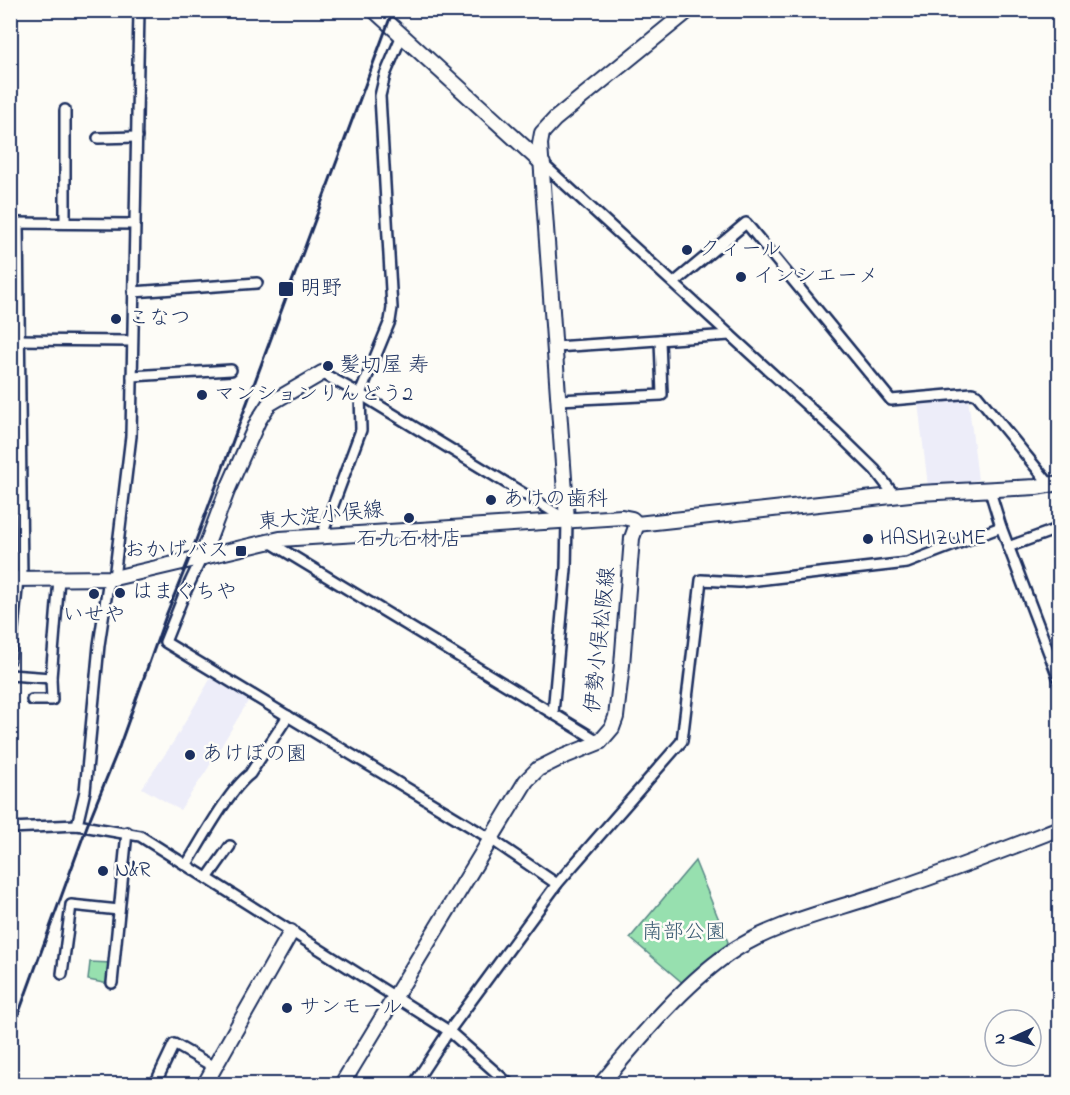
<svg xmlns="http://www.w3.org/2000/svg" width="1070" height="1095" viewBox="0 0 1070 1095" font-family="'Indie Flower','Klee One',sans-serif">
<style>
.built{fill:#ededf9}
.green{fill:#97e0af;stroke:#598886;stroke-width:1.5}
.lines{fill:none;stroke-linecap:round;stroke-linejoin:round}
.street-casing{stroke:#1b2f5e;stroke-width:14}
.secondary-casing{stroke:#1b2f5e;stroke-width:18}
.street{stroke:#fdfcf7;stroke-width:9}
.secondary{stroke:#fdfcf7;stroke-width:14}
.rail{stroke:#1b2f5e;stroke-width:3}
.poi-dot{fill:#1b2f5e;stroke:#fdfcf7;stroke-width:2}
.labels{text-anchor:middle;dominant-baseline:central;stroke-width:5;stroke-linejoin:round;paint-order:stroke}
.poi-label{font-size:21px;fill:#1b2f5e;stroke:#fdfcf7;text-anchor:start}
.street-label{font-size:21px;fill:#1b2f5e;stroke:#fdfcf7}
.park-label{font-size:21px;fill:#3a5b72;stroke:#fdfcf7}
</style>
<rect width="100%" height="100%" fill="#fdfcf7"/>
<filter id="ink" filterUnits="userSpaceOnUse"><feTurbulence type="fractalNoise" baseFrequency=".0167" numOctaves="2"/><feDisplacementMap in="SourceGraphic" scale="12" xChannelSelector="R" yChannelSelector="G"/><feConvolveMatrix kernelMatrix="1 2 1 2 8 2 1 2 1" color-interpolation-filters="sRGB"/></filter>
<g filter="url(#ink)">
<g class="built">
<polygon points="968,397 978,480 928,486 918,403"/>
<polygon points="212,676 250,698 207,770 180,810 142,788 174,741"/>
</g>
<g class="green">
<polygon points="695,861 728,942 726,947 684,984 630,938"/>
<polygon points="90,962 111,963 109,984 88,980"/>
</g>
<g class="lines">
<g class="street-casing">
<g id="street">
<polyline points="65,110 65,223"/>
<polyline points="98,138 137,137"/>
<polyline points="543,164 835,431 875,470 895,496"/>
<polyline points="10,223 135,224"/>
<polyline points="18,223 22,579"/>
<polyline points="674,283 746,223 891,400 972,393 977,395 1051,486"/>
<polyline points="133,292 257,283"/>
<polyline points="10,340 132,341"/>
<polyline points="556,347 730,335"/>
<polyline points="322,373 360,394 567,520 566,569 553,713"/>
<polyline points="132,376 231,370"/>
<polyline points="559,400 662,395 660,340"/>
<polyline points="989,488 1001,527 1060,682"/>
<polyline points="322,535 361,430 360,394 390,321 392,308 380,96 385,75 402,35"/>
<polyline points="268,541 600,742"/>
<polyline points="1008,547 1060,528"/>
<polyline points="202,557 183,597 165,642 491,839 557,884"/>
<polyline points="114,578 131,436 139,10"/>
<polyline points="10,659 18,579"/>
<polyline points="10,675 51,678 59,579"/>
<polyline points="32,700 52,700 51,678"/>
<polyline points="77,825 85,791 99,645 109,578"/>
<polyline points="10,828 77,825 140,836 449,1031 509,1084"/>
<path d="M187 864C202 840 229 790 250 774L288 716"/>
<polyline points="208,877 230,846"/>
<polyline points="62,974 71,905 119,910"/>
<polyline points="112,983 127,832"/>
<polyline points="155,1084 174,1044 214,1067"/>
<polyline points="414,1084 449,1031 557,884 682,741 701,580 739,582 907,563 1001,527"/>
</g>
</g>
<g class="secondary-casing">
<g id="secondary">
<polyline points="374,10 543,164"/>
<polyline points="567,520 540,144 542,133 555,119 689,10"/>
<polyline points="637,524 919,493 1036,487 1060,483"/>
<polyline points="202,557 227,491 258,421 269,404 322,373"/>
<polyline points="10,579 114,578 280,539 622,517 632,519 637,524"/>
<polyline points="205,1084 291,932"/>
<polyline points="342,1084 526,781 538,769 560,758 600,742 612,728 616,717 622,665 632,538 637,524"/>
<path d="M601 1084C637 1041 682 986 728 954 773 923 832 911 884 893 943 874 1001 851 1060 828"/>
</g>
</g>
<use href="#street" class="street"/>
<use href="#secondary" class="secondary"/>
<polyline class="rail" points="10,1037 87,826 118,750 167,613 189,559 393,10"/>
</g>
</g>
<g class="poi-dot">
<circle cx="687" cy="250" r="6"/>
<circle cx="741" cy="277" r="6"/>
<rect x="278" y="281" width="16" height="16" rx="3"/>
<circle cx="116" cy="319" r="6"/>
<circle cx="328" cy="366" r="6"/>
<circle cx="202" cy="395" r="6"/>
<circle cx="491" cy="500" r="6"/>
<circle cx="409" cy="518" r="6"/>
<circle cx="868" cy="539" r="6"/>
<rect x="235" y="545" width="12" height="12" rx="3"/>
<circle cx="120" cy="593" r="6"/>
<circle cx="94" cy="594" r="6"/>
<circle cx="190" cy="755" r="6"/>
<circle cx="103" cy="871" r="6"/>
<circle cx="287" cy="1008" r="6"/>
</g>
<g class="labels">
<g class="poi-label">
<text x="699" y="250">クィール</text>
<text x="753" y="277">インシエーメ</text>
<text x="300" y="289">明野</text>
<text x="128" y="319">こなつ</text>
<text x="340" y="366">髪切屋 寿</text>
<text x="214" y="395">マンションりんどう2</text>
<text x="503" y="500">あけの歯科</text>
<text x="880" y="539">HASHIZUME</text>
<text x="409" y="540" text-anchor="middle">石九石材店</text>
<text x="229" y="551" text-anchor="end">おかげバス</text>
<text x="132" y="593">はまぐちや</text>
<text x="94" y="616" text-anchor="middle">いせや</text>
<text x="202" y="755">あけぼの園</text>
<text x="115" y="871">N&amp;R</text>
<text x="299" y="1008">サンモール</text>
</g>
<g class="street-label">
<text transform="translate(321 517) rotate(-6)">東大淀小俣線</text>
<text transform="translate(601 640) rotate(-84)">伊勢小俣松阪線</text>
</g>
<g class="park-label">
<text x="684" y="933">南部公園</text>
</g>
</g>
<rect width="1070" height="1095" fill="none" stroke="#fdfcf7" stroke-width="36"/>
<rect x="18" y="18" width="1034" height="1059" fill="none" stroke="#1b2f5e" stroke-width="2" filter="url(#ink)"/>
<g transform="translate(1013 1038) rotate(266)"><circle r="28" fill="#fdfcf7" stroke="#a3aaba" stroke-width="1.5"/>
<path d="M0-4.5L10 22L0 15L-10 22Z" fill="#1b2f5e"/>
<text y="-9" font-size="16" font-weight="bold" text-anchor="middle" fill="#1b2f5e">N</text>
</g>
</svg>
